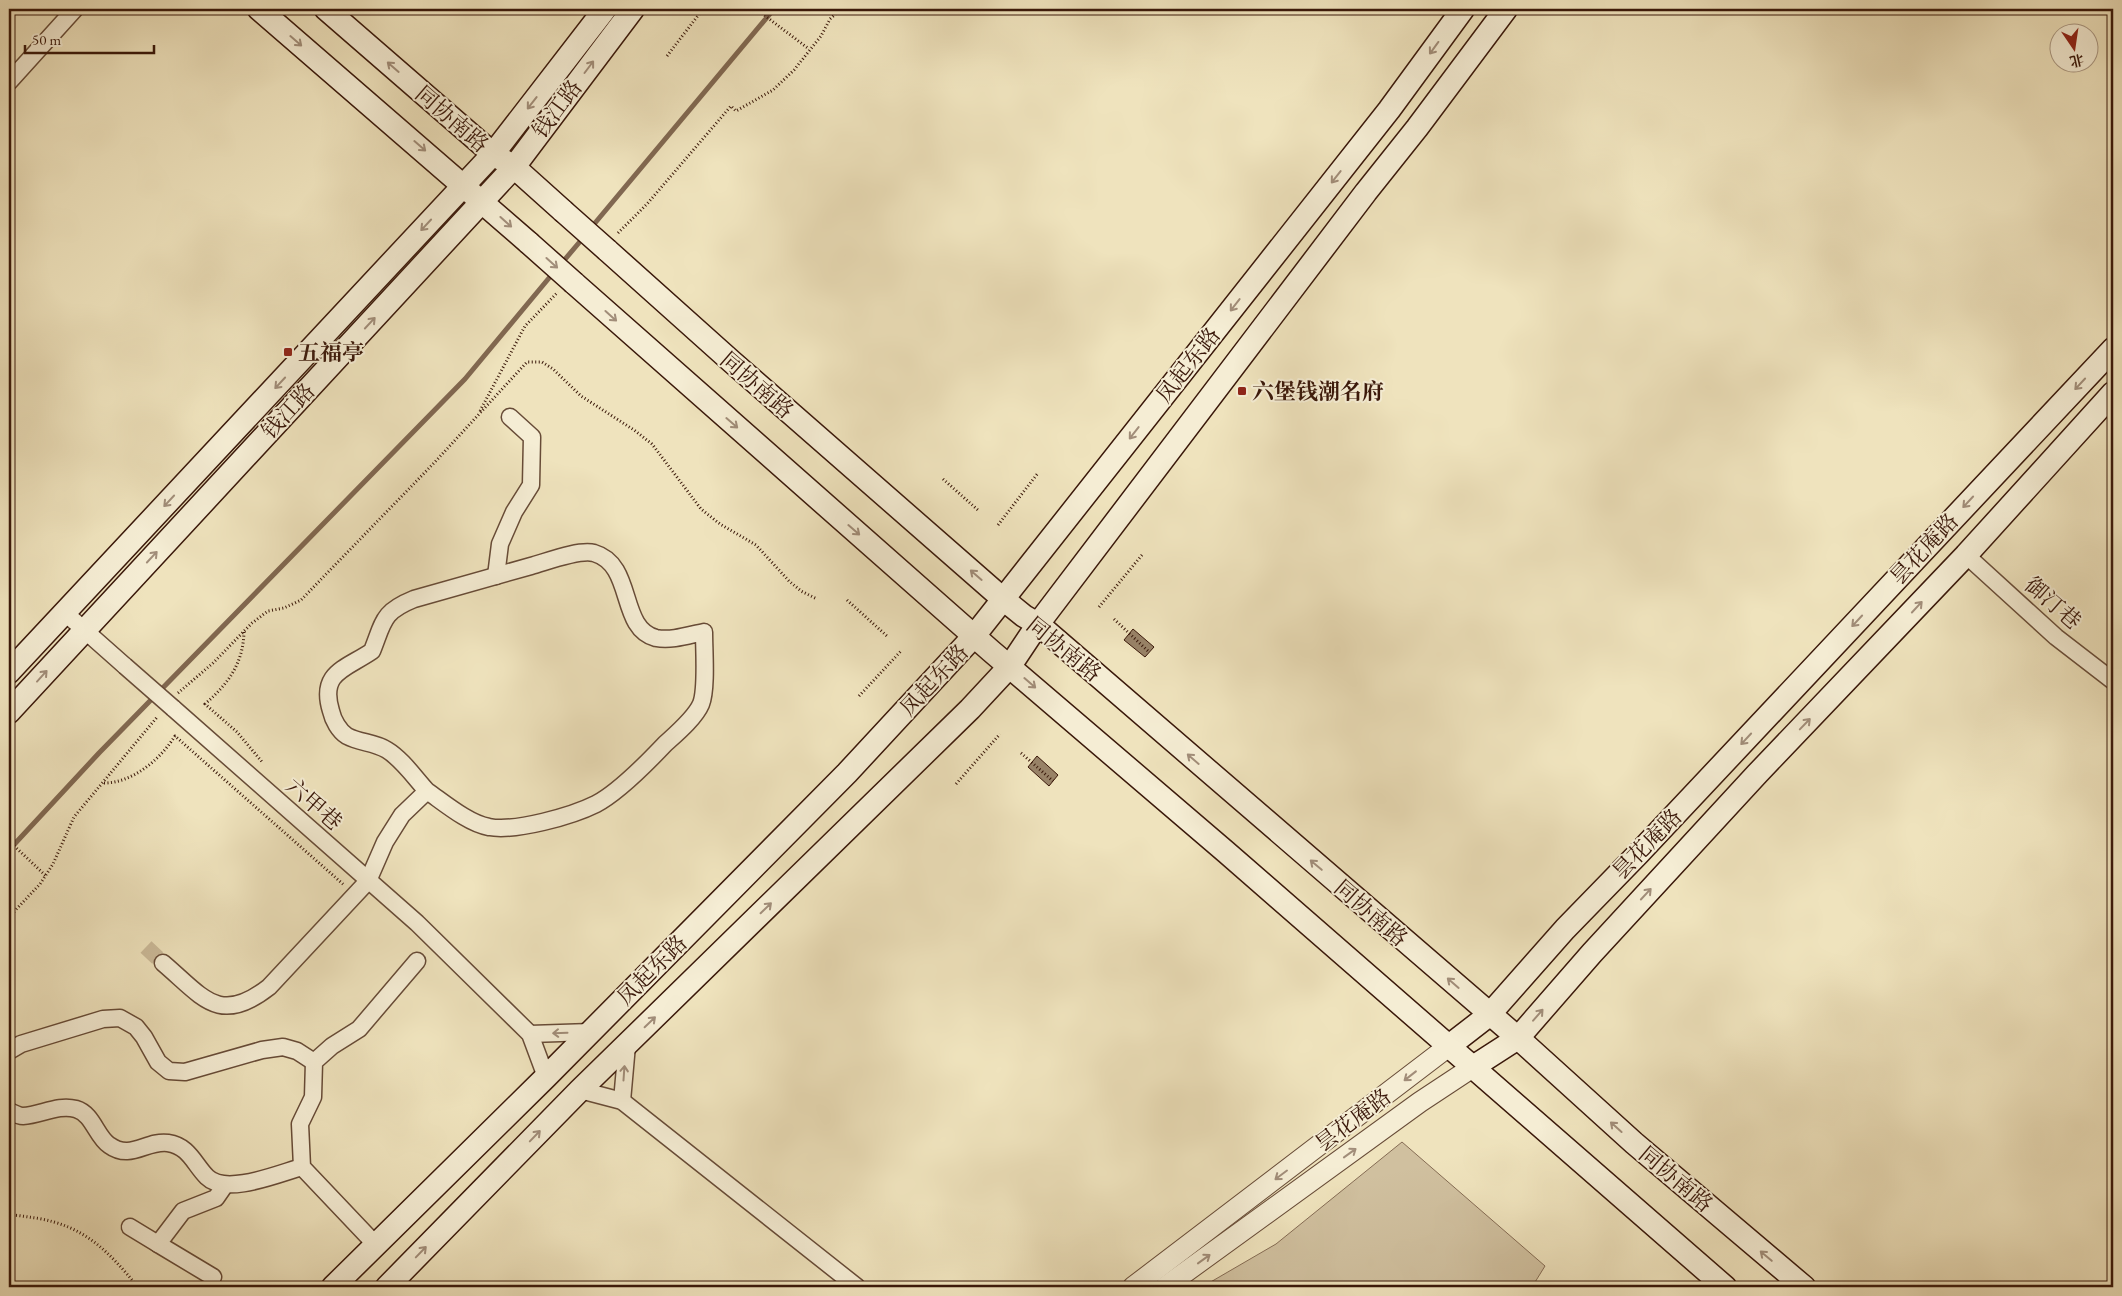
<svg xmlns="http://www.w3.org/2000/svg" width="2122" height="1296" viewBox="0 0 2122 1296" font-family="'EB Garamond','Noto Serif SC',serif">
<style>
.green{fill:#d0c09f;stroke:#856c54}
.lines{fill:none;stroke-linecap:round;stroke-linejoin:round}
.stream{stroke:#816851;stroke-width:5}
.building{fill:#988267;stroke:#3a180a}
.minor-tunnel{stroke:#cbba99;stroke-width:16;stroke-dasharray:16 8;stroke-linecap:butt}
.minor-casing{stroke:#674b37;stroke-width:19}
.tertiary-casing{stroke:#674b37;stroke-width:22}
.secondary-casing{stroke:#3a180a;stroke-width:25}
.path{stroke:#3a180a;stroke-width:3;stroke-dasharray:1 2.5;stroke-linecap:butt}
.minor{stroke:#f5edd4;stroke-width:16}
.tertiary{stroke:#f5edd4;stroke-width:20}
.secondary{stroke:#f5edd4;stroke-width:22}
.minor-bridge-casing{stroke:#674b37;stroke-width:19;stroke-linecap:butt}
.secondary-bridge-casing{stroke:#3a180a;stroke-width:25;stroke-linecap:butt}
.minor-bridge{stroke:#f5edd4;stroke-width:16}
.secondary-bridge{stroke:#f5edd4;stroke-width:22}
.oneway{stroke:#a18d79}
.poi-dot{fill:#8f2418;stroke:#f5edd4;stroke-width:2}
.labels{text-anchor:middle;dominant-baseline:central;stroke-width:4;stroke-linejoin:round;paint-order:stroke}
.street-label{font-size:22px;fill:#3a180a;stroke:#f5edd4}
.poi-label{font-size:22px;font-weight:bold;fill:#3a180a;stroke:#f5edd4;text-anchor:start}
</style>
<rect width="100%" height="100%" fill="#efe3bd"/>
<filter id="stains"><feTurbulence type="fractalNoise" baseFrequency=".004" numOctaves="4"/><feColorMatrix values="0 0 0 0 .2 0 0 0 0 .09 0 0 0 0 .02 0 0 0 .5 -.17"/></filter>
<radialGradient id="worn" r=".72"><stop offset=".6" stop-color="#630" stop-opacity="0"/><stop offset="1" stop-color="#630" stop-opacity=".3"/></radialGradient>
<polygon class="green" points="1402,1142 1545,1266 1532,1287 1202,1287 1276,1244"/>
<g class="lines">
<g class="stream">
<polyline points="590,229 774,9"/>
<polyline points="561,264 583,238"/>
<polyline points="9,850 99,753 465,379 554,272"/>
</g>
</g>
<g class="building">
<polygon points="1133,629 1154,647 1145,657 1124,640"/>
<polygon points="1037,756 1058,775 1049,786 1028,767"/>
</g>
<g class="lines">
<polyline class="minor-tunnel" points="146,947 163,963"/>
<g class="minor-casing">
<g id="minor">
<polyline points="9,82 75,9"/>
<polyline points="1966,555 2056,637 2113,681"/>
<polyline points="496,576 500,544 514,512 531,485 532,437 510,417"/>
<polyline points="64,612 125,666"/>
<polyline points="173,708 417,923 530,1034 546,1077"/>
<path d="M163 963C203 997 219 1026 269 987L368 881 385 842 402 815 427 791C443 802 469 824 489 827 515 832 572 816 596 804 619 792 647 763 665 744 676 734 695 718 701 704 707 689 704 650 704 632 689 635 672 641 656 638 618 628 635 565 594 553 579 549 546 562 531 566 492 577 453 588 414 599 382 612 384 621 372 651 346 669 319 672 331 711 333 720 339 731 347 736 360 743 374 742 387 750 402 759 415 778 427 791"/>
<polyline points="530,1034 591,1032"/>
<polyline points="9,1051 21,1044 103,1019 120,1018 136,1027 144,1037 158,1062 169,1071 185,1072 262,1050 283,1047 297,1051 314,1062"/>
<polyline points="580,1090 622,1101 857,1287"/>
<polyline points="622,1101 627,1045"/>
<path d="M9 1111C13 1113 19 1116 23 1116 41 1115 58 1104 76 1109 93 1114 96 1136 109 1145 131 1161 146 1140 168 1143 189 1146 194 1164 207 1177 226 1196 280 1173 302 1167"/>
<polyline points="130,1227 158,1244"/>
<polyline points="376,1245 302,1167 300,1124 313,1097 314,1062 332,1046 359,1029 417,961"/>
<polyline points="213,1277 158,1244 183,1211 216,1198 225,1185"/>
</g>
</g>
<g class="tertiary-casing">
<g id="tertiary">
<polyline points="1133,1287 1449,1046"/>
<polyline points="1165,1287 1420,1102 1473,1067"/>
</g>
</g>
<g class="secondary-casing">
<g id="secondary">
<polyline points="259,9 529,243"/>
<polyline points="326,9 493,154 514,167 563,211"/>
<polyline points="607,250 731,361 1003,599 1024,616 1038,624 1518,1038 1634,1143 1804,1287"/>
<polyline points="574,283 991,651 1226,852 1725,1287"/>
<polyline points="9,672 493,154 605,9"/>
<polyline points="9,712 514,167 633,9"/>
<polyline points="1449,1046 1489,1015 1565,929 1638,854 2113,349"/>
<polyline points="1473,1067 1518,1038 1592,953 1757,774 1966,555 2113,393"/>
<polyline points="333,1287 546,1077 847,773 974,636 1389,110 1463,9"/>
<polyline points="387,1287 580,1090 970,709 1010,666 1038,624 1366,192 1417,128 1506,9"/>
</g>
</g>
<g class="path">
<polyline points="756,9 809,49"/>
<polyline points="667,56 703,9"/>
<polyline points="618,233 647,204 731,106 736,111 773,90 794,70 821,36 830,19 841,9"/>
<polyline points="480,411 525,326 558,292"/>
<polyline points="943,479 979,511"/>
<polyline points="998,525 1038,473"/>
<polyline points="847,600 888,637"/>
<polyline points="1099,607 1142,555"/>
<polyline points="1114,619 1149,652"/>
<path d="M244 632C243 664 228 684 205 704L237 732 263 763"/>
<polyline points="178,693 213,663 252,623 268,611 284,608 301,600 434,463 527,362 542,362 553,369 581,396 634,430 652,444 701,509 720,524 756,545 789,581 801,591 817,599"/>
<polyline points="859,696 902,650"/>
<polyline points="1021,753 1053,781"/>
<path d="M104 783C132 783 160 760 175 736L344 885"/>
<polyline points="956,784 1000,734"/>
<polyline points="9,841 46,876"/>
<polyline points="9,917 40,884 53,864 74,817 158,716"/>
<path d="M9 1215C18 1215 27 1217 36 1218 85 1226 108 1251 138 1287"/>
</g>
<use href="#minor" class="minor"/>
<use href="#tertiary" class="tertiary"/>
<use href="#secondary" class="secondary"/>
<g class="minor-bridge-casing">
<polyline id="minor-bridge" points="125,666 173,708"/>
</g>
<g class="secondary-bridge-casing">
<g id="secondary-bridge">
<polyline points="563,211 607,250"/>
<polyline points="529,243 574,283"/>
</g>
</g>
<use href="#minor-bridge" class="minor-bridge"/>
<use href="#secondary-bridge" class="secondary-bridge"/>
</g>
<defs><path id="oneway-shaft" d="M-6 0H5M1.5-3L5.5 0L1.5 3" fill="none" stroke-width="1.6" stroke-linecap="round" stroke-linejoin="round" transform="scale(1.25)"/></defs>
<g class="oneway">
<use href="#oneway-shaft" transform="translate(296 41) rotate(41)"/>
<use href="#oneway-shaft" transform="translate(1434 48) rotate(126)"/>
<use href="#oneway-shaft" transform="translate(393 67) rotate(-139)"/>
<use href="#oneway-shaft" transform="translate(589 67) rotate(-53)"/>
<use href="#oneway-shaft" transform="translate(532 103) rotate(128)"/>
<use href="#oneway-shaft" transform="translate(420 146) rotate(41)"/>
<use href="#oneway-shaft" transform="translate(1336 177) rotate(128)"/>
<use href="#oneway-shaft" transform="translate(506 222) rotate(42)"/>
<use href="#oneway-shaft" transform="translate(426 225) rotate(133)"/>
<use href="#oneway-shaft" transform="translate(552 263) rotate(42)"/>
<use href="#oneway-shaft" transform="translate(1235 305) rotate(128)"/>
<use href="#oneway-shaft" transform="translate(611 316) rotate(42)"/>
<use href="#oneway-shaft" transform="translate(370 323) rotate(-47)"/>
<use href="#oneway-shaft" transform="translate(280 383) rotate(133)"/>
<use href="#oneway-shaft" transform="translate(2080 384) rotate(133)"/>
<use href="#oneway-shaft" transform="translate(732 423) rotate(41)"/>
<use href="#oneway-shaft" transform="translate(1134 433) rotate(128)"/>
<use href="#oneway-shaft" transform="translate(169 501) rotate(133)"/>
<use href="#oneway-shaft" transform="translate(1968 502) rotate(133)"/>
<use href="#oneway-shaft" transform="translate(854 530) rotate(41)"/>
<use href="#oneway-shaft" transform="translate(152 557) rotate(-47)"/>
<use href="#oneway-shaft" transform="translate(976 575) rotate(-139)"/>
<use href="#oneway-shaft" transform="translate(1917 607) rotate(-47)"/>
<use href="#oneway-shaft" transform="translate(1857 621) rotate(133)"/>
<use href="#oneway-shaft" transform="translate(42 676) rotate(-48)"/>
<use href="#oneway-shaft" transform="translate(1030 683) rotate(41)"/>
<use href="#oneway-shaft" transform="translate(1805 724) rotate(-46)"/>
<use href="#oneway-shaft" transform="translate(1746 739) rotate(133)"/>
<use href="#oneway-shaft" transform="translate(1193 759) rotate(-139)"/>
<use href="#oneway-shaft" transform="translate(1316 865) rotate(-140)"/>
<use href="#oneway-shaft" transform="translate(1646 894) rotate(-47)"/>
<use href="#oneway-shaft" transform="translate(766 908) rotate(-44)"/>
<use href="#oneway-shaft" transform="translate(1453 983) rotate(-139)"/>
<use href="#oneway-shaft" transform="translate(1538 1015) rotate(-49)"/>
<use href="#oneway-shaft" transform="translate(650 1022) rotate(-44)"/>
<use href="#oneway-shaft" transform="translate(560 1033) rotate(178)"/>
<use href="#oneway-shaft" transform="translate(624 1073) rotate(-86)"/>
<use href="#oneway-shaft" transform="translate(1410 1076) rotate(142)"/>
<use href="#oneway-shaft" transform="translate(1616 1127) rotate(-138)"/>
<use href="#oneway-shaft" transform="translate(535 1136) rotate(-46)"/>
<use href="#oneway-shaft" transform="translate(1350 1153) rotate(-36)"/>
<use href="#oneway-shaft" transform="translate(1281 1175) rotate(143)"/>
<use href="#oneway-shaft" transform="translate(421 1252) rotate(-46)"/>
<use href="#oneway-shaft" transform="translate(1766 1256) rotate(-140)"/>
<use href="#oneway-shaft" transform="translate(1204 1259) rotate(-36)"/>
</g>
<g class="poi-dot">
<rect x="283" y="347" width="10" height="10" rx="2.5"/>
<rect x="1237" y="386" width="10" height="10" rx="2.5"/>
</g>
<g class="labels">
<g class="street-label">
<text transform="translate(557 109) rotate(-53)">钱江路</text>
<text transform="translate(452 119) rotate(41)">同协南路</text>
<text transform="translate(1188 365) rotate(-52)">凤起东路</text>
<text transform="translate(757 385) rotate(41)">同协南路</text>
<text transform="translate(288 411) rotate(-47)">钱江路</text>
<text transform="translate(1924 549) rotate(-47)">昙花庵路</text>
<text transform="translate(2053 603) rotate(41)">御汀巷</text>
<text transform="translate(1064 649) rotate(39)">同协南路</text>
<text transform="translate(934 680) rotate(-47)">凤起东路</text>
<text transform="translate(314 804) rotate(41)">六甲巷</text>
<text transform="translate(1647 844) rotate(-46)">昙花庵路</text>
<text transform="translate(1371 913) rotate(41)">同协南路</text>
<text transform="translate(652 970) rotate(-45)">凤起东路</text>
<text transform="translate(1353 1120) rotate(-37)">昙花庵路</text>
<text transform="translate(1676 1179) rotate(40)">同协南路</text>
</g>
<g class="poi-label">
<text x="298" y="352">五福亭</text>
<text x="1252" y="391">六堡钱潮名府</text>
</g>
</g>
<rect width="2122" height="1296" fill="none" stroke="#efe3bd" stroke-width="30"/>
<rect x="10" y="10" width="2102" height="1276" fill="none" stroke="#3a180a" stroke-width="2.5"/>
<rect x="15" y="15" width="2092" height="1266" fill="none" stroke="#3a180a"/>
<g transform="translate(2074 48) rotate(167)"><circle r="24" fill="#f5edd4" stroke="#aa9883"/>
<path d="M0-4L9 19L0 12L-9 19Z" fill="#8f2418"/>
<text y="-8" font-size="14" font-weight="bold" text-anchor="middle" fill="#3a180a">北</text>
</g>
<path d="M25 45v8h129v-8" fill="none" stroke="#3a180a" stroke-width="2.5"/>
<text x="32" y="45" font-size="15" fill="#3a180a" stroke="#f5edd4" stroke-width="4" paint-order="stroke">50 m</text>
<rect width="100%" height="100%" filter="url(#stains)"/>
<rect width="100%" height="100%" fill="url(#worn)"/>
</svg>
